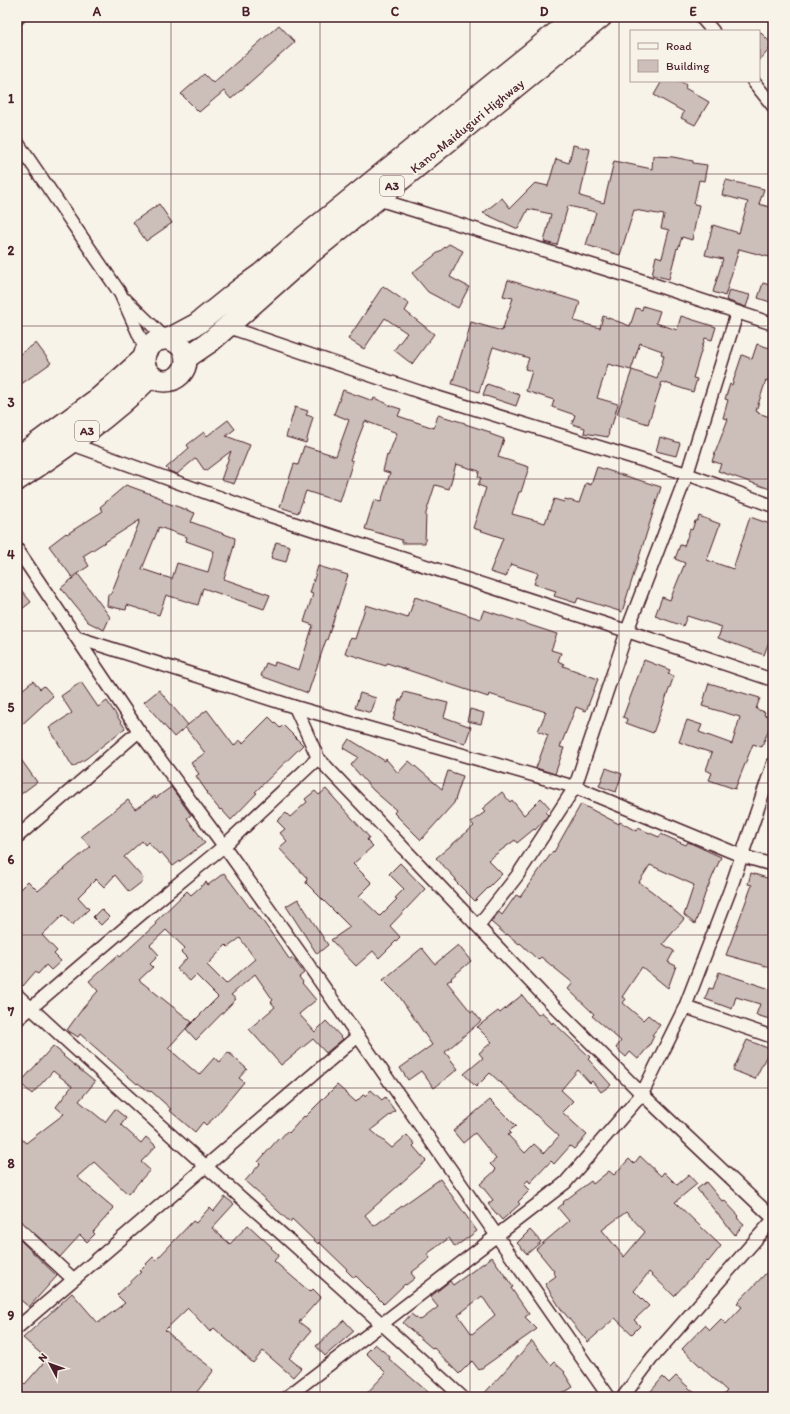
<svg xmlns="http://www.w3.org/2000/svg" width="790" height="1414" viewBox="0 0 790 1414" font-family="Itim,sans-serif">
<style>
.building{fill:#ccbfb9;stroke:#4a1f2b;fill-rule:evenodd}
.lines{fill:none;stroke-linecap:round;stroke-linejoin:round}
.minor-casing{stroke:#4a1f2b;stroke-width:15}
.trunk-casing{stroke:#4a1f2b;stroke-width:24}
.minor{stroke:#f7f3e8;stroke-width:12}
.trunk{stroke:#f7f3e8;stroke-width:21}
.grid{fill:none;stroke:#4a1f2b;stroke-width:1;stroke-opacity:0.55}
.labels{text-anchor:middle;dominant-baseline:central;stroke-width:3.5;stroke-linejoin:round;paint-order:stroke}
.shield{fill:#f7f3e8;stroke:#7e5f64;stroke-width:1}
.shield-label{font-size:12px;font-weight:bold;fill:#4a1f2b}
.street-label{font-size:13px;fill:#4a1f2b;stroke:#f7f3e8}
.neatline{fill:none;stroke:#4a1f2b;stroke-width:1.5}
.grid-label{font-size:13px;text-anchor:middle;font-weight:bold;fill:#4a1f2b}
</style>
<rect width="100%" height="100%" fill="#f7f3e8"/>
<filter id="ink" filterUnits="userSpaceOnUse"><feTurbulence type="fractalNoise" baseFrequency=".025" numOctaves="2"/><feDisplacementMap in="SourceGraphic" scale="8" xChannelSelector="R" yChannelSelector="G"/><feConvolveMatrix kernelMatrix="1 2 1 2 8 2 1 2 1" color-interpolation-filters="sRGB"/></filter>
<g filter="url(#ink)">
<g class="building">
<polygon points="279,25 295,42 231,99 224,91 199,112 181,94 204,74 213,83"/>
<polygon points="759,31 773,45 759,61"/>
<polygon points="662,81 680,81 686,85 685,88 709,102 695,125 681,118 684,112 654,95"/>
<polygon points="573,145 590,149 580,196 604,203 614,161 652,169 653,156 673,157 693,161 693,163 707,165 704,181 699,180 694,204 699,205 692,240 682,237 678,249 677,248 669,279 652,275 656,256 662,258 669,230 661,228 664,215 634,210 620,255 586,245 596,212 568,206 557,245 544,242 551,214 528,209 518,229 483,213 502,198 510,208 535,183 548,186 556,159 569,163"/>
<polygon points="726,180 764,189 759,204 773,208 773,258 739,249 725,296 713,292 723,259 705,255 713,225 739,233 748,202 722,195"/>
<polygon points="159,204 172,223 146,241 133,222"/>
<polygon points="449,244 463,251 450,277 469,287 458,308 428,292 412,273"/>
<polygon points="508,280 580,302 574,321 600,328 603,316 630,326 636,308 642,310 643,306 660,311 656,323 677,330 681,316 716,327 712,340 705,338 693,378 697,379 693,392 662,382 648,424 617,414 632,370 657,379 664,356 661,354 662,351 640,343 631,370 608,364 597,398 618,404 612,425 610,424 608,437 584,433 585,428 572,424 575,415 552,407 554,400 526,391 532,371 525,369 529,358 493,347 479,392 452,384 465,342 467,343 466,341 471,322 502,331 513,298 503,296"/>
<polygon points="763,283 773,286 773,303 758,298"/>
<polygon points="383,286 409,304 405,311 434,334 412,364 394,350 407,333 385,318 364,349 348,339"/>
<polygon points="729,290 750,295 746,307 726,300"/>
<polygon points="36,343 51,363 17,387 17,356"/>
<polygon points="757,344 773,349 773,366 768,381 766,380 756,411 758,412 758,413 773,418 773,490 718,471 721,464 712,461 728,419 723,418 728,400 725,399 730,384 732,385 742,355 752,359"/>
<polygon points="487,384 520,395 516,406 483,395"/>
<polygon points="343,390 373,401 374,398 388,404 388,405 401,409 398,416 434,428 438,415 465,423 465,424 490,432 490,434 504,439 498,457 529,467 521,492 519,492 512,514 545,523 554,499 564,502 565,499 579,503 586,483 591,485 597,467 661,487 622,612 578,598 576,603 554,596 556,591 534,584 538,573 511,564 506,577 490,572 503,538 473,528 486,488 478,485 481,478 478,477 479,471 456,464 449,489 435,485 426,513 425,543 402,543 402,540 365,529 374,500 381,502 390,473 383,471 387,455 388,456 397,433 365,421 350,460 353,461 340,502 306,491 298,513 280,507 294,464 298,465 304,446 336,456 349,420 334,414"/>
<polygon points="295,407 308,411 306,415 313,417 306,443 286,437"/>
<polygon points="228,420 235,429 226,436 250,445 234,484 221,480 231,451 205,471 196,458 177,474 169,471 166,468 189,448 187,445 204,432 207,436"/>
<polygon points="660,437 680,443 676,456 656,451"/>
<path d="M126 485 151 494 163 499 162 501 195 513 191 522 235 538 234 546 224 579 270 595 264 609 203 588 198 605 166 595 159 615 127 605 126 610 107 606 108 594H111L140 520 83 556 89 566 72 577 49 546 66 533 67 534 103 511 100 507ZM159 527 187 537 186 541 214 551 208 572 177 563 172 579 142 569Z"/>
<polygon points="699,516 720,524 707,560 733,569 750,517 773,525 773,631 764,655 718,638 722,627 687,616 683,626 655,616 662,597 670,600 685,563 675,559 680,545 684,546 690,529 692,530 695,521 697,521"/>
<polygon points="276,542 290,546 286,562 271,558"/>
<polygon points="318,566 348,575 327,640 326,640 308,693 261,676 266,663 274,666 275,662 299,670 313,625 304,622 313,594 310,593"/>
<polygon points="78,574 110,617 104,630 88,622 61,588"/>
<polygon points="17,585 31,602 17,613"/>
<polygon points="415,597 480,619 484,610 557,634 551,650 561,653 558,661 564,664 563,666 598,679 586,711 576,707 560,747 564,748 555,774 536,768 548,735 538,731 546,712 489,694 488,697 387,663 386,666 345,653 350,638 355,639 366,605 408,618"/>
<polygon points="644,660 670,670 668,674 674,676 653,733 626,723 627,719 623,717"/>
<polygon points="33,681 40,689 44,686 53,696 17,729 17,694"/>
<polygon points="81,682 98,707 107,701 125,728 87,758 73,767 49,728 72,713 61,696"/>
<polygon points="709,683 760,698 756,709 765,712 764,715 773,718 762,747 753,744 735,789 709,780 712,773 706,770 712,753 679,742 687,720 702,725 699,732 732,744 740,717 702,706"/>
<polygon points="159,690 188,725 174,737 144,702"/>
<polygon points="404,692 448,703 444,717 471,727 465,744 393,720 399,700 402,700"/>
<polygon points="360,693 376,698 371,713 355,708"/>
<polygon points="470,709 484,713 481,724 467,721"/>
<polygon points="207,710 234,746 239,740 243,743 269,717 280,728 283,725 303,745 255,792 257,793 231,820 221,809 220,810 206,793 207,792 196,776 199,774 191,763 205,753 185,727"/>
<polygon points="349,739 385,761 386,759 398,773 409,761 442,789 448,771 463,776 454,803 421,840 394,813 396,810 373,790 351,765 358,757 343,748"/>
<polygon points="17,754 37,782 17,797"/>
<polygon points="606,768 622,774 616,792 599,786"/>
<polygon points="171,787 191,815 187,818 205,843 173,866 161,852 159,854 148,842 145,845 142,841 124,857 143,878 142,880 143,881 129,892 115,875 104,887 96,879 78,897 89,909 72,925 63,915 42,935 57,951 54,954 61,961 51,970 46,965 38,974 35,972 23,986 17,980 17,970 22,964 17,959 17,892 28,881 38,891 90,847 81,836 128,800 135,809 155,796 156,798"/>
<polygon points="326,789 369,837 367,840 373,846 353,864 372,883 359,896 380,916 397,899 395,898 404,889 389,874 400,863 425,889 390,926 400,937 379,958 373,951 356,966 331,940 350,927 306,883 307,878 279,848 287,841 280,833 285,829 277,821 286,813 290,817 307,802 305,799 315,791 319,795"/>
<polygon points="502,792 510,802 512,800 524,815 541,798 550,808 545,812 548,815 544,820 535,830 534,829 517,843 515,840 488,860 502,874 475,901 455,881 456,879 436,858 474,826 471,822 485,812 482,809"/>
<polygon points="581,804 619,824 620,822 636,831 638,828 659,837 661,834 686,845 688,842 721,857 705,894 695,924 684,915 694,885 650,865 639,882 654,893 684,919 663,944 674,951 668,962 676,966 668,988 642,967 622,997 626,999 623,1003 643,1020 648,1015 660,1025 652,1035 654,1036 649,1046 638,1059 630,1052 626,1057 616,1048 621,1041 592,1016 594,1014 568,989 573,983 541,957 538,960 520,943 519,944 507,934 506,935 491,922 499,912 502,915 516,895 520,897 553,851 554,852"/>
<path d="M224 873 250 908 252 907 262 920 290 960 293 958 304 973 299 977 303 982 302 983 316 1000 299 1014 315 1032 326 1021 343 1039 326 1053 313 1039 281 1065 249 1029 275 1007 271 1002 273 1000 255 974 231 995 236 999 196 1040 186 1029 218 997 196 975 190 981 177 969 187 958 181 952 185 948 166 930 150 945 159 955 150 964 153 967 139 980 192 1022 168 1048 199 1075 214 1058 220 1062 228 1052 247 1069 239 1078 244 1082 215 1117 206 1125 203 1122 195 1132 169 1110 171 1109 151 1091 150 1092 138 1083 137 1084 80 1034 78 1037 67 1030 83 1008 98 991 89 981 118 955 120 957 156 924 155 922 187 891 191 895 206 882 208 885ZM240 938 255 959 226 984 207 965 226 945 228 947Z"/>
<polygon points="751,873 773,880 770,891 773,892 773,968 726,955 752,885 748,884"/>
<polygon points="298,899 328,945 317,954 286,906"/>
<polygon points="101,909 109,917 101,925 93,917"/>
<polygon points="458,945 471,961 451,978 452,979 447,982 471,1012 473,1011 481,1021 445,1052 458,1069 434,1088 421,1071 408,1080 400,1068 432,1045 399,996 383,980 422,948 435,964"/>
<polygon points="719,972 773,990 773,1020 756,1015 760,1004 736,997 732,1009 705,999 709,988 713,989"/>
<polygon points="522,995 538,1015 542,1012 552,1024 553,1022 590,1057 588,1059 611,1085 601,1092 592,1081 590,1083 578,1070 561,1090 573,1101 562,1112 587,1135 574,1149 570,1146 554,1164 551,1161 530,1183 528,1180 524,1184 530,1190 518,1202 520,1204 502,1220 488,1204 493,1200 480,1184 496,1170 490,1164 496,1159 475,1133 463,1143 453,1131 490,1100 516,1126 509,1131 511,1133 508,1135 525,1153 534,1144 544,1153 559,1136 490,1073 476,1087 464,1074 483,1058 479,1053 492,1042 477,1027 498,1011 500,1013"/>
<polygon points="747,1040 770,1049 755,1079 733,1070"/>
<polygon points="53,1046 64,1055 63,1056 95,1082 79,1101 105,1122 115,1109 126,1118 121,1125 141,1143 146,1137 156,1146 141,1162 150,1170 128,1194 94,1162 77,1177 114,1208 93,1232 95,1234 87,1242 80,1235 60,1257 22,1222 17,1220 17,1135 26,1143 64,1114 56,1107 72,1086 53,1071 32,1094 20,1083"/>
<polygon points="337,1085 356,1102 363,1095 365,1096 371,1090 382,1100 385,1097 395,1111 371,1130 392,1148 407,1135 415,1144 413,1146 426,1161 365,1215 374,1226 440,1179 477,1231 455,1247 449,1238 427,1254 430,1258 411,1273 415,1278 406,1285 405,1284 384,1304 356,1276 354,1278 346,1270 347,1269 319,1242 318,1244 292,1219 290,1222 245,1181 260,1164 258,1162 279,1138 280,1139 287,1131 289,1133 304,1116 305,1117"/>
<path d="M640 1156 661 1176 664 1172 677 1185 689 1175 697 1184 675 1202 721 1246 708 1262 707 1261 674 1296 649 1272 634 1291 649 1306 634 1320 640 1326 632 1334 615 1318 588 1342 561 1309 545 1284 556 1276 553 1272 554 1271 536 1249 569 1221 558 1208 564 1203 563 1202 591 1181 593 1184 609 1171 614 1175 629 1159 634 1164ZM626 1212 645 1232 624 1257 602 1230Z"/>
<polygon points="706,1182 722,1201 724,1200 739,1216 737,1218 744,1224 735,1235 697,1189"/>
<polygon points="225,1197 234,1204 212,1228 230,1244 248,1225 272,1247 271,1248 279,1255 274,1261 310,1292 313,1289 321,1297 299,1322 311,1331 289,1358 301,1368 293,1377 263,1351 253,1363 214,1328 210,1332 188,1308 165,1330 184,1347 214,1370 193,1397 17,1397 17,1376 25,1384 47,1359 23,1338 72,1293 98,1323 125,1303 117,1295 141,1272 139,1271 153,1257 156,1260 193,1221 196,1223 210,1207 214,1211"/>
<polygon points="530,1230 541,1242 527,1254 517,1243"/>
<polygon points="17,1237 57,1276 29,1307 17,1297 17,1292 21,1287 17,1283"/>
<path d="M492 1257 513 1287 511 1288 529 1314 525 1317 537 1329 479 1370 472 1361 459 1374 434 1348 433 1349 403 1323 411 1314 419 1320 420 1319 421 1320 438 1307 430 1297 450 1281 453 1285ZM482 1296 495 1315 472 1334 458 1315Z"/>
<polygon points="773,1266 773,1397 721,1397 727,1391 682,1349 705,1325 710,1330 721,1319 726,1324 742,1307 737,1303"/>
<polygon points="344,1320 354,1331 325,1356 316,1346"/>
<polygon points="532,1341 551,1365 554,1362 565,1372 564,1373 573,1387 557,1397 481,1397"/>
<polygon points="375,1344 390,1357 389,1359 434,1397 363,1397 386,1373 366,1353"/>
<polygon points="676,1376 699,1397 646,1397 663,1377 669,1383"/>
</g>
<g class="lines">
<g class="minor-casing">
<g id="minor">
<polyline points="701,17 713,31"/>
<polyline points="17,19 19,17"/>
<polyline points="753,81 773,106"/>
<polyline points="17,142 120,293 146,350"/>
<polyline points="377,199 631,277 773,324"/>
<polyline points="126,300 166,339"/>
<polyline points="228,327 420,392 687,474 773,506"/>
<polyline points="69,443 268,515 627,631 773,680"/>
<polyline points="17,549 139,731 224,846 305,960 609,1397"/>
<polyline points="78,638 295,707 575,787 742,856 773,865"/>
<polyline points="295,707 318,758 543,995 642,1094 773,1218"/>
<polyline points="17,837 139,731"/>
<polyline points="478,926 517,876 575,787 627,631 687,474 737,313"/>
<path d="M17 995C163 1131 315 1261 462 1397"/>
<polyline points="685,1007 773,1037"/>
<polyline points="17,1020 140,915 224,846 318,758"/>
<polyline points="17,1227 73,1279"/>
<polyline points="17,1328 358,1036"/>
<polyline points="287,1397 565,1183 642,1094 685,1007 730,890 773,764"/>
<polyline points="623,1397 652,1358 773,1220"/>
</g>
</g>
<g class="trunk-casing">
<g id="trunk">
<polyline points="169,339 197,324 239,290 261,274 298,242 576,17"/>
<circle cx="165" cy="360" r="21"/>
<polyline points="186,358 211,341 308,255 601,17"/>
<polyline points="17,458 99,398 144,358"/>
<path d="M17 480C65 448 110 417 151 376"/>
</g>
</g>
<use href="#minor" class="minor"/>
<use href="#trunk" class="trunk"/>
</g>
</g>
<path class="grid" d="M171 17V1397M320 17V1397M470 17V1397M619 17V1397M17 174H773M17 326H773M17 479H773M17 631H773M17 783H773M17 935H773M17 1088H773M17 1240H773"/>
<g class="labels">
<g class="shield">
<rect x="380" y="176" width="24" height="20" rx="3"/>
<rect x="75" y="421" width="24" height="20" rx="3"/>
</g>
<g class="shield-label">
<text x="392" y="186">A3</text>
<text x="87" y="431">A3</text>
</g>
<g class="street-label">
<text transform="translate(467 126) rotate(-39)">Kano-Maiduguri Highway</text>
</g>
</g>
<rect width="790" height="1414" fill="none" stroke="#f7f3e8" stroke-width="44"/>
<rect x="630" y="30" width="130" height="52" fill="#f7f3e8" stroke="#b29e9c"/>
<rect x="638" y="43" width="20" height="6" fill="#f7f3e8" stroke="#b29e9c"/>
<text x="666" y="50" font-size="12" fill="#4a1f2b">Road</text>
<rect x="638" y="60" width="20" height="12" fill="#ccbfb9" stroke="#b29e9c"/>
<text x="666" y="70" font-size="12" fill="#4a1f2b">Building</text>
<g transform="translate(50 1364) rotate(311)" stroke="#f7f3e8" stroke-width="3" paint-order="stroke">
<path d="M0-3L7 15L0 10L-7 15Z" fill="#4a1f2b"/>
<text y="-6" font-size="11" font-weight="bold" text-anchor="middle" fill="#4a1f2b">N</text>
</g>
<rect x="22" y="22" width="746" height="1370" class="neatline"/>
<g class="grid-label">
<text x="97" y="16">A</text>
<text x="246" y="16">B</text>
<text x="395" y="16">C</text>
<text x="544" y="16">D</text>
<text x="693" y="16">E</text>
<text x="11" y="103">1</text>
<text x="11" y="255">2</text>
<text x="11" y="407">3</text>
<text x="11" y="559">4</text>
<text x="11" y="712">5</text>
<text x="11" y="864">6</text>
<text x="11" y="1016">7</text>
<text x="11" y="1168">8</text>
<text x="11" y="1320">9</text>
</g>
</svg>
